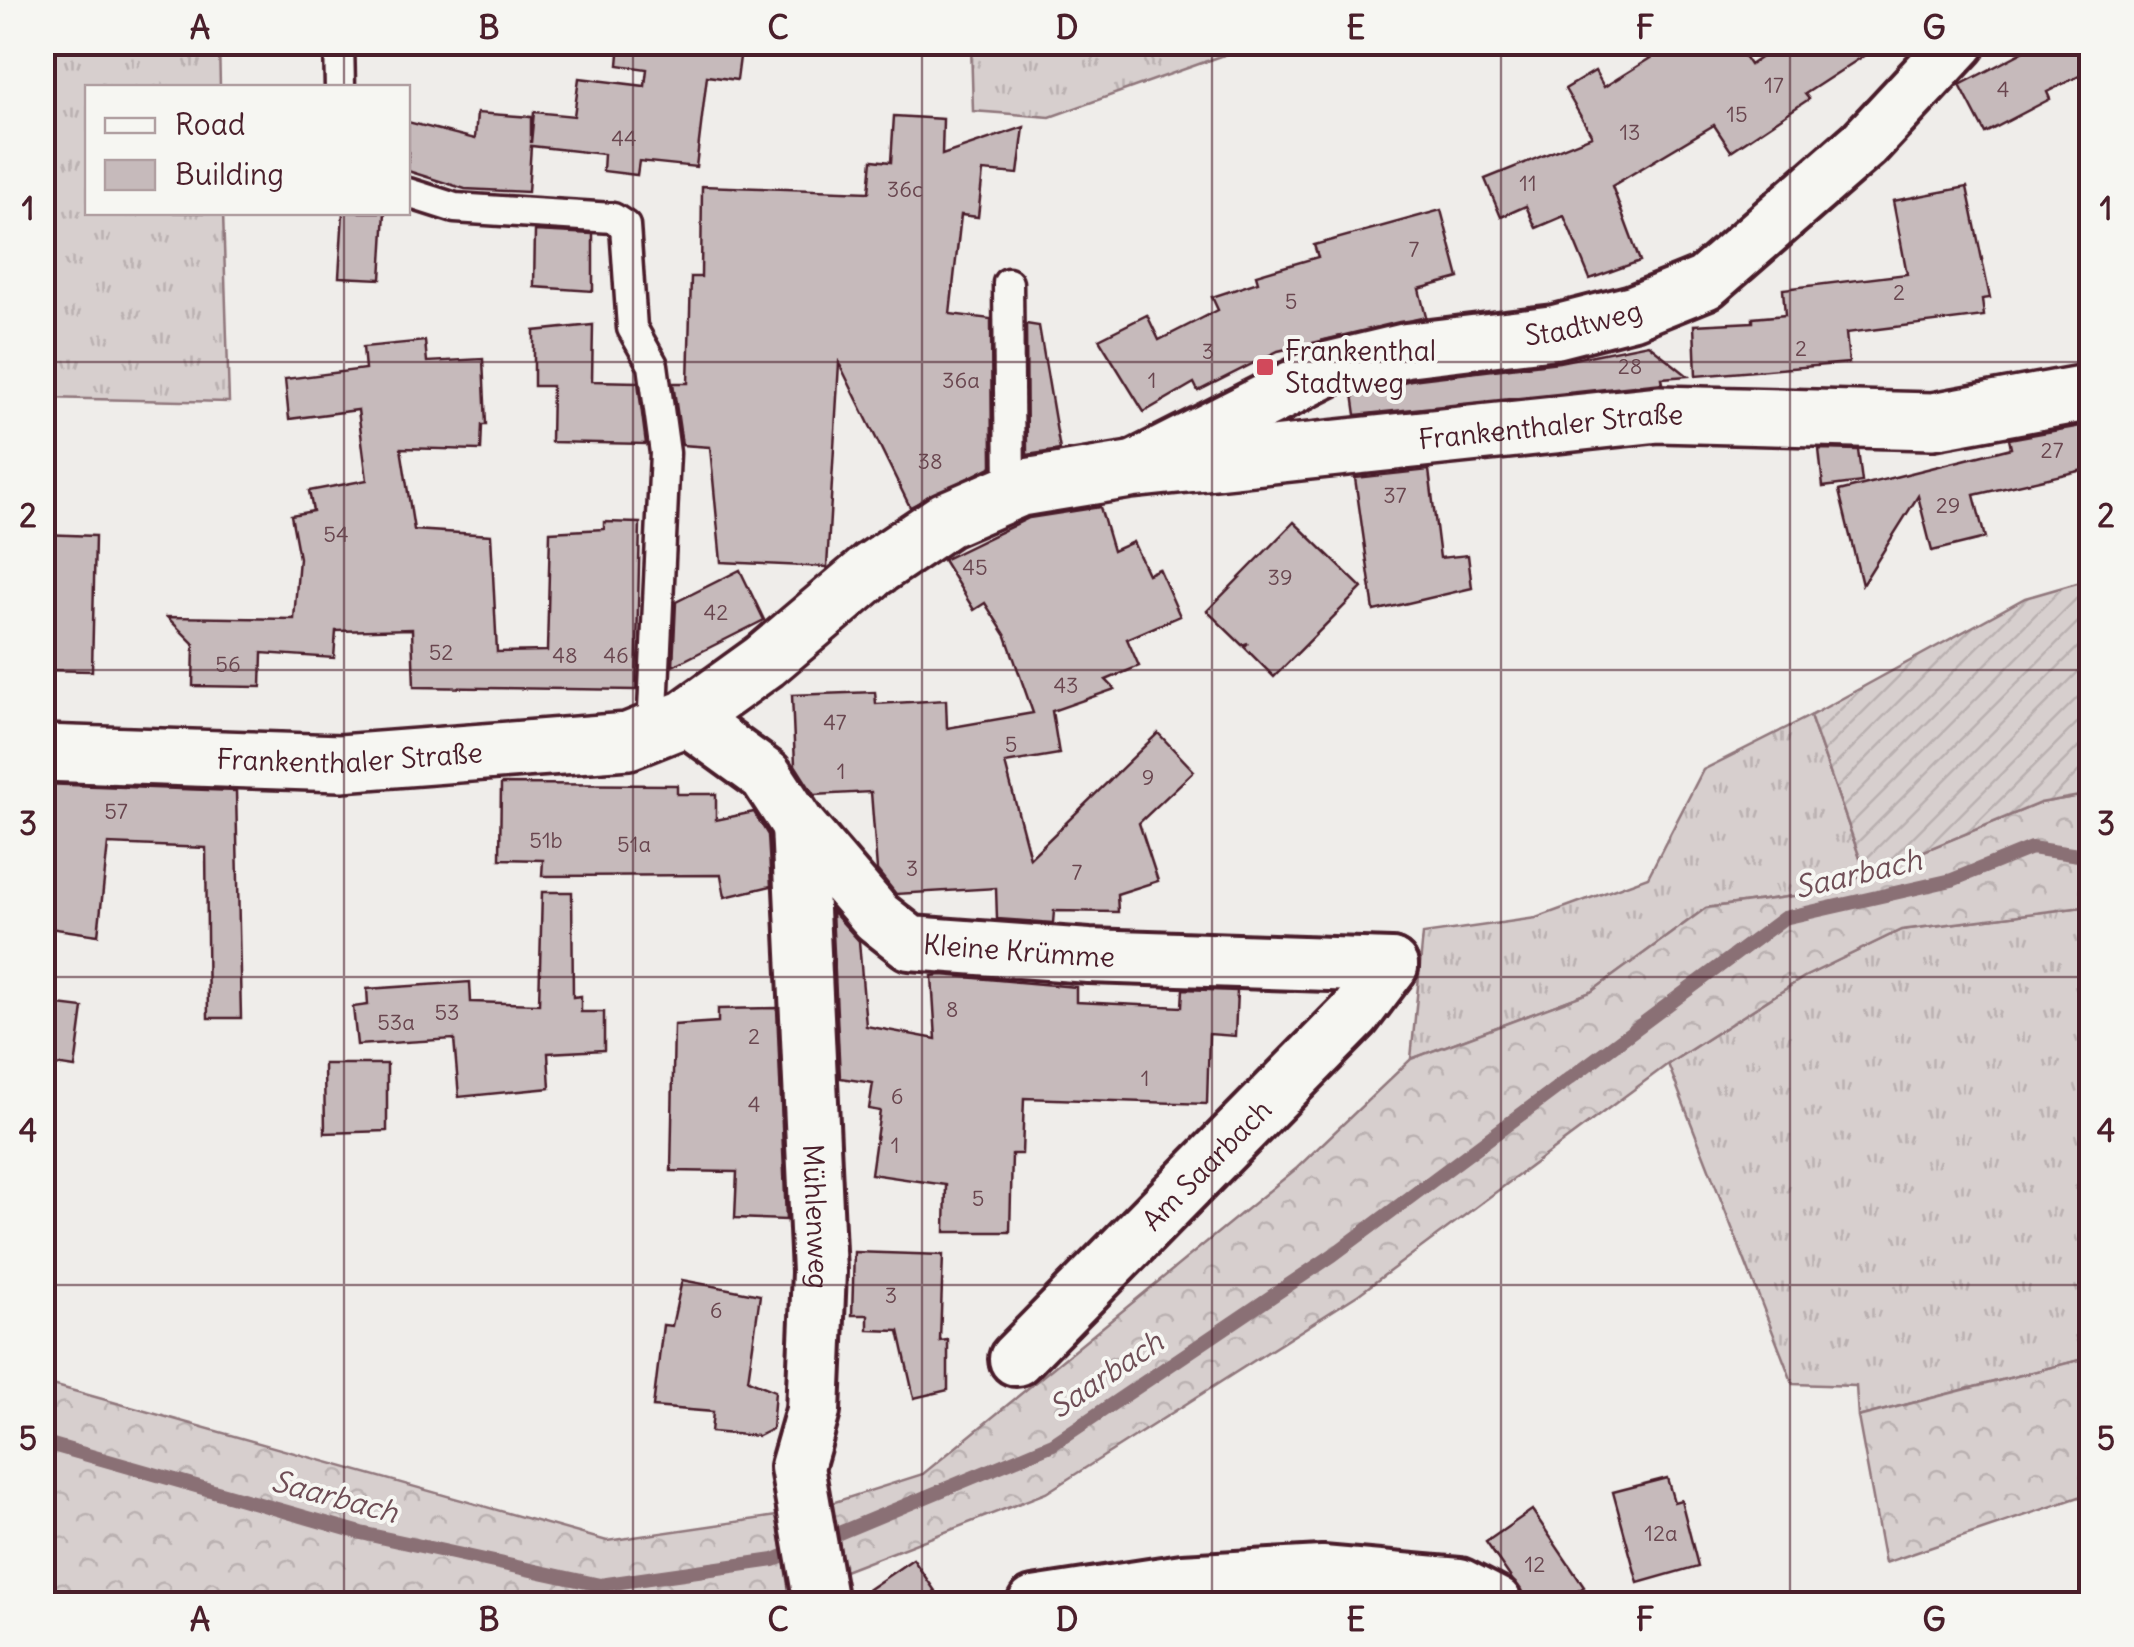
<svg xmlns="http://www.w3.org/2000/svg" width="2134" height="1647" viewBox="0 0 2134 1647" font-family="Delius,sans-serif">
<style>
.grass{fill:url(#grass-tufts);stroke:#90777c;stroke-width:2.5}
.forest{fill:url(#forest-crowns);stroke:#90777c;stroke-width:2.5}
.garden{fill:url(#garden-furrows);stroke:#90777c;stroke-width:2.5}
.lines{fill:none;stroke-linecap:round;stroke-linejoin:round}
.stream{stroke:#8a6f74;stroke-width:14}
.building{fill:#c6babb;stroke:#4a1f2b;stroke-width:2.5}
.lane-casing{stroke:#4a1f2b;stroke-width:35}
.street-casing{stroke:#4a1f2b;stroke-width:60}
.secondary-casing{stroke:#4a1f2b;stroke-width:62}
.lane{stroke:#f6f6f2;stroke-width:28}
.street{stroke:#f6f6f2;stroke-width:52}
.secondary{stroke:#f6f6f2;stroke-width:55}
.grid{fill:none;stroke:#4a1f2b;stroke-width:2.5;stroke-opacity:0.55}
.poi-dot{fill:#d1495b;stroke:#f6f6f2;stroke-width:4}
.labels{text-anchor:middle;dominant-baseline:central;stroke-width:8;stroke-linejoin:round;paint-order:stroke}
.number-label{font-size:22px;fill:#69464f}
.street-label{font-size:28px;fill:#4a1f2b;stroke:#f6f6f2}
.poi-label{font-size:28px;fill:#4a1f2b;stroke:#f6f6f2;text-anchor:start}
.water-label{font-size:30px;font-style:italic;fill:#6f4e56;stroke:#f6f6f2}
.neatline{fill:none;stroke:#4a1f2b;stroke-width:4}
.grid-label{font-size:32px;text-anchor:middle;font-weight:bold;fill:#4a1f2b}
</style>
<defs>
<pattern id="grass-tufts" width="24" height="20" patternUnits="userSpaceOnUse" patternTransform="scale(2.5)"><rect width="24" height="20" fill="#d7cfce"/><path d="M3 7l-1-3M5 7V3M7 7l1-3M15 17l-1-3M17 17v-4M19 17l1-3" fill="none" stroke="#bab1b1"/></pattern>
<pattern id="forest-crowns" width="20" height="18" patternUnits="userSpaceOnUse" patternTransform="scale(2.5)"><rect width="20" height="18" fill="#d7cfce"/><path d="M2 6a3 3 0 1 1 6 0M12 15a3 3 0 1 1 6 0" fill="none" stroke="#bab1b1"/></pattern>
<pattern id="garden-furrows" width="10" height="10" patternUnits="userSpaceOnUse" patternTransform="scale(2.5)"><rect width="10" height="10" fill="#d7cfce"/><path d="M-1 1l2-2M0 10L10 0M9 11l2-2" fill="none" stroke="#bab1b1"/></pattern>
</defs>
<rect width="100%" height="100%" fill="#efedea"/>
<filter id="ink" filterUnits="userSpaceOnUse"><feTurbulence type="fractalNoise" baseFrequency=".01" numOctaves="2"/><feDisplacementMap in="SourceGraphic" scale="20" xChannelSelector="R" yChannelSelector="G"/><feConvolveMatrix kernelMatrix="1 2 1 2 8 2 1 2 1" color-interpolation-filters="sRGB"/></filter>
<g filter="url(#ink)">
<g class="grass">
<polygon points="43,42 219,43 220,87 88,88 88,212 223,213 229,402 43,398"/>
<polygon points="971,43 971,42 1258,43 1050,117 973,111"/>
<polygon points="1810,716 1866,875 1823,892 1706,908 1591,992 1411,1059 1423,934 1536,918 1648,877 1703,770"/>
<polygon points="2091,906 2091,1357 1858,1417 1856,1386 1793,1384 1668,1064 1804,977 1901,930"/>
</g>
<g class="forest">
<polygon points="2091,794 2091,906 1901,930 1804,977 1668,1064 1359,1294 1046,1493 842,1572 825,1505 923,1474 1297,1168 1411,1059 1591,992 1706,908 1823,892 2040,803"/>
<polygon points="2091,1357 2091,1493 1885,1563 1858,1417"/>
<polygon points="42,1382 607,1541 777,1516 791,1604 43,1604"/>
</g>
<polygon class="garden" points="2091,579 2091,794 2040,803 1866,875 1810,716 2025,598"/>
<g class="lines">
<polyline class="stream" points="42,1442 361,1533 600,1585 774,1560 1053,1444 1333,1255 1784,918 1952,880 2031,848 2092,857"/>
</g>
<g class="building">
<polygon points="620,42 742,42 737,80 707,76 696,167 639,161 637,175 603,171 604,154 531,146 528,192 465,189 408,171 408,122 475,139 477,113 531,117 531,143 534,112 574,116 579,78 645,86 647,69 618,65"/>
<polygon points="1676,42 1735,42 1750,65 1784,42 1885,42 1805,94 1809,99 1731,151 1714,125 1612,186 1640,261 1590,279 1564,216 1536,228 1526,206 1501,217 1485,179 1592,136 1565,89 1595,71 1604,87"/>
<polygon points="2042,42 2074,42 2089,71 2047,92 2050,99 1985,133 1960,85"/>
<polygon points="894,116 943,119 942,155 1024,127 1018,174 983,171 978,217 961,215 950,314 991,319 992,466 910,507 839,363 827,567 721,562 710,447 682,445 673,383 688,383 691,277 701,277 702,186 869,192 872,160 891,162"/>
<polygon points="1967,187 1990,298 1982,299 1984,316 1846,333 1849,363 1696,376 1694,325 1753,322 1753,318 1785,315 1783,289 1907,274 1893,201"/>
<polygon points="1441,210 1459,278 1419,289 1426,317 1278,351 1198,391 1194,383 1144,412 1099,339 1147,315 1159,340 1218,310 1212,297 1258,282 1256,275 1318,257 1314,245"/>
<polygon points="343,212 385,212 381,279 339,277"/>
<polygon points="535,231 593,234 593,291 534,287"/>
<polygon points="1026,324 1039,326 1060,450 1027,455"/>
<polygon points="593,325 592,381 638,382 646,444 551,442 552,386 534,386 534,331"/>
<polygon points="425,341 427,362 483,359 486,425 482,425 481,450 401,448 414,530 491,535 497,652 547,651 550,532 604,529 604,522 640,523 636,690 414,687 412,629 336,631 334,658 262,653 261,687 193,686 194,644 167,617 294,619 299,558 291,515 313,511 309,491 367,480 358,410 289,419 285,379 365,369 363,347"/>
<polygon points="1648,344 1688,376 1662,378 1663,383 1356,415 1353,394 1411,380 1559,362"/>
<polygon points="2092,424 2092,468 1974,495 1985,538 1932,551 1918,496 1862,585 1839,491 2011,448 2009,439"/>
<polygon points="1819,449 1858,450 1862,482 1823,487"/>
<polygon points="1429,470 1440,558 1468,555 1472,588 1374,611 1355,478"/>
<polygon points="1100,507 1113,551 1133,542 1148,574 1159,569 1180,616 1127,639 1139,666 1106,680 1115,689 1052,711 1059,754 1005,763 1030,858 1158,733 1194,771 1139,823 1158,881 1117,894 1118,912 1054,911 1053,923 997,919 996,888 896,894 877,870 871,792 814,795 795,765 792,695 875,692 876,704 946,700 947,728 1033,713 1006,636 985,603 974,610 943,560 1029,518"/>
<polygon points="1294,522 1362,588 1274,677 1244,647 1248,643 1242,645 1207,611"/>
<polygon points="42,534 95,536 92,671 42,670"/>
<polygon points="740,570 764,620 673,666 676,602"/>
<polygon points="42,784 236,791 241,1018 208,1018 206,848 108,844 98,935 42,927"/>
<polygon points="501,784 677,785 677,794 716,794 716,820 754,812 768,835 771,886 725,897 721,875 542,876 543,860 500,859"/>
<polygon points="542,892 572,892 573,997 581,996 581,1012 604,1012 604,1050 548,1053 550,1088 459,1097 454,1039 357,1045 353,1007 368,1005 367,989 470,982 471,1002 539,1004"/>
<polygon points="832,911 859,941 866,1026 936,1039 932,976 942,975 1076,987 1076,1002 1182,1007 1183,989 1237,991 1235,1036 1209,1034 1207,1104 1024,1098 1022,1154 1012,1154 1010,1232 945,1232 946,1185 871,1174 880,1111 869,1109 873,1083 840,1078"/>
<polygon points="42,1003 83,1008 75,1068 42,1063"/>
<polygon points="777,1008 786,1220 735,1218 737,1172 671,1171 674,1025 718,1022 718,1009"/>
<polygon points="324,1064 387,1064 387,1131 325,1133"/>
<polygon points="854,1252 943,1255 940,1341 948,1340 948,1390 914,1398 899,1331 868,1330 868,1315 852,1315"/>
<polygon points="682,1280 760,1295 748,1380 775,1391 772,1429 758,1436 711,1432 713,1412 653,1407 663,1325 672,1326"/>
<polygon points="1667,1478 1674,1502 1681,1500 1698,1566 1638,1583 1613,1492"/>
<polygon points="1532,1510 1584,1587 1557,1604 1529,1604 1486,1542"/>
<polygon points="913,1559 944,1604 850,1604 850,1602"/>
</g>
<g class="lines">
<g class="lane-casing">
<g id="lane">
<polyline points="339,42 340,88"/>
<polyline points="408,193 455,208 613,218 625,226 632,328 653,365 665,453 652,732"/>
<polyline points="1008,283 1010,492"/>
</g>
</g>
<g class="street-casing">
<g id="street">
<path id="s1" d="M1136 467 1331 368 1406 350 1555 332 1633 312 1705 283 1864 144 1959 42"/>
<path id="s2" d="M686 718 766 776 798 825 877 917 910 943 1089 956 1391 966"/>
<path id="s3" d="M798 825 819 1272 813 1411 797 1467 821 1604"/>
<path id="s4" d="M1016 1359 1354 1015 1391 966"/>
<polyline points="1034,1604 1183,1581 1322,1573 1459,1585 1496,1604"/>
</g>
</g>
<g class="secondary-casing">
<g id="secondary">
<path id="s5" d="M42 753 341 763 628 741 686 718 765 661 872 570 946 520 1020 488 1130 470 1659 414 1933 421 2092 392"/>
</g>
</g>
<use href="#lane" class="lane"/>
<use href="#street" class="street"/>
<use href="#secondary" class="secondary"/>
</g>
</g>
<path class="grid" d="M344 42V88M633 42V1604M922 42V1604M1212 42V1604M1501 42V1604M1790 42V1604M344 212V1604M42 362H2092M42 670H2092M42 977H2092M42 1285H2092"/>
<rect class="poi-dot" x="1255" y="357" width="20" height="20" rx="5"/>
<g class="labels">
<g class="number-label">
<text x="1774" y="85">17</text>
<text x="2003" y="89">4</text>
<text x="1737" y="114">15</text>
<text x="1630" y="132">13</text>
<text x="624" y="138">44</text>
<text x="1528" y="183">11</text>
<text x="905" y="189">36c</text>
<text x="1414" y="249">7</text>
<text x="1899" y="292">2</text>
<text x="1291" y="301">5</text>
<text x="1801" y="348">2</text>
<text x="1208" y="351">3</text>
<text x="1630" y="366">28</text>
<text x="961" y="380">36a</text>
<text x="1152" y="380">1</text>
<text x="2052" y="450">27</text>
<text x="930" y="461">38</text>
<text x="1395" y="495">37</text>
<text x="1948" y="505">29</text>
<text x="336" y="534">54</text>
<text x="975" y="567">45</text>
<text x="1280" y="577">39</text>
<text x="716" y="612">42</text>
<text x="441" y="652">52</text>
<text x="565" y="655">48</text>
<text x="616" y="655">46</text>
<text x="228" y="664">56</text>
<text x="1066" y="685">43</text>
<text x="835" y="722">47</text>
<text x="1011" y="744">5</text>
<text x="841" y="771">1</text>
<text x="1148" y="777">9</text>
<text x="116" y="811">57</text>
<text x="546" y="840">51b</text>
<text x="634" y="844">51a</text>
<text x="912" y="868">3</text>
<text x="1077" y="872">7</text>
<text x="952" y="1009">8</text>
<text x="447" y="1012">53</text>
<text x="396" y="1022">53a</text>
<text x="754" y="1036">2</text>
<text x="1145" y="1078">1</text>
<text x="897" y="1096">6</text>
<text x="754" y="1104">4</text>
<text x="895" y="1145">1</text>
<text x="978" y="1198">5</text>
<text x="891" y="1295">3</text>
<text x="716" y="1310">6</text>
<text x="1661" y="1533">12a</text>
<text x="1535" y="1564">12</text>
</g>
<g class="street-label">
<text stroke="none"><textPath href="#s1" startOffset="475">Stadtweg</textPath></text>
<text stroke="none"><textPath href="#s5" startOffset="1592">Frankenthaler Straße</textPath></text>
<text stroke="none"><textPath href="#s5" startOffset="308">Frankenthaler Straße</textPath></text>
<text stroke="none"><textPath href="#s2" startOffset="430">Kleine Krümme</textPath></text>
<text stroke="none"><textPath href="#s4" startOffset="272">Am Saarbach</textPath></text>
<text stroke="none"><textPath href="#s3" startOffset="392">Mühlenweg</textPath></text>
</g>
<g class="poi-label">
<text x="1285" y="351">Frankenthal<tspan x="1285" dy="32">Stadtweg</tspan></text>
</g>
<g class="water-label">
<text transform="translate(1858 873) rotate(-13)">Saarbach</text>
<text transform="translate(1106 1374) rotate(-34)">Saarbach</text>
<text transform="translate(335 1496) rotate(15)">Saarbach</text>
</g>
</g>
<rect width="2134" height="1647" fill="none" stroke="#f6f6f2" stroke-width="110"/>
<rect x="85" y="85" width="325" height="130" fill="#f6f6f2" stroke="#b1a0a2" stroke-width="2.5"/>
<rect x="105" y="118" width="50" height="15" fill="#f6f6f2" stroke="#b1a0a2" stroke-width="2.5"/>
<text x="175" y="135" font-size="30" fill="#4a1f2b">Road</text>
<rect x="105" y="160" width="50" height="30" fill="#c6babb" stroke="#b1a0a2" stroke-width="2.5"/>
<text x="175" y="185" font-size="30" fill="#4a1f2b">Building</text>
<rect x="55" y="55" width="2024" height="1537" class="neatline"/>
<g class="grid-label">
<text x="200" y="39">A</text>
<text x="489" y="39">B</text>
<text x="778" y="39">C</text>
<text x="1067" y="39">D</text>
<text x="1356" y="39">E</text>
<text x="1645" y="39">F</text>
<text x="1934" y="39">G</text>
<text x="28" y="220">1</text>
<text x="2106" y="220">1</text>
<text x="28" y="527">2</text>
<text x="2106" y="527">2</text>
<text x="28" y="835">3</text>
<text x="2106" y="835">3</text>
<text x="28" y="1142">4</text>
<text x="2106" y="1142">4</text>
<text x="28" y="1450">5</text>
<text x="2106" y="1450">5</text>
<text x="200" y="1631">A</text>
<text x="489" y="1631">B</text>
<text x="778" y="1631">C</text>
<text x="1067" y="1631">D</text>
<text x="1356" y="1631">E</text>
<text x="1645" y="1631">F</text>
<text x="1934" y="1631">G</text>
</g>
</svg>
